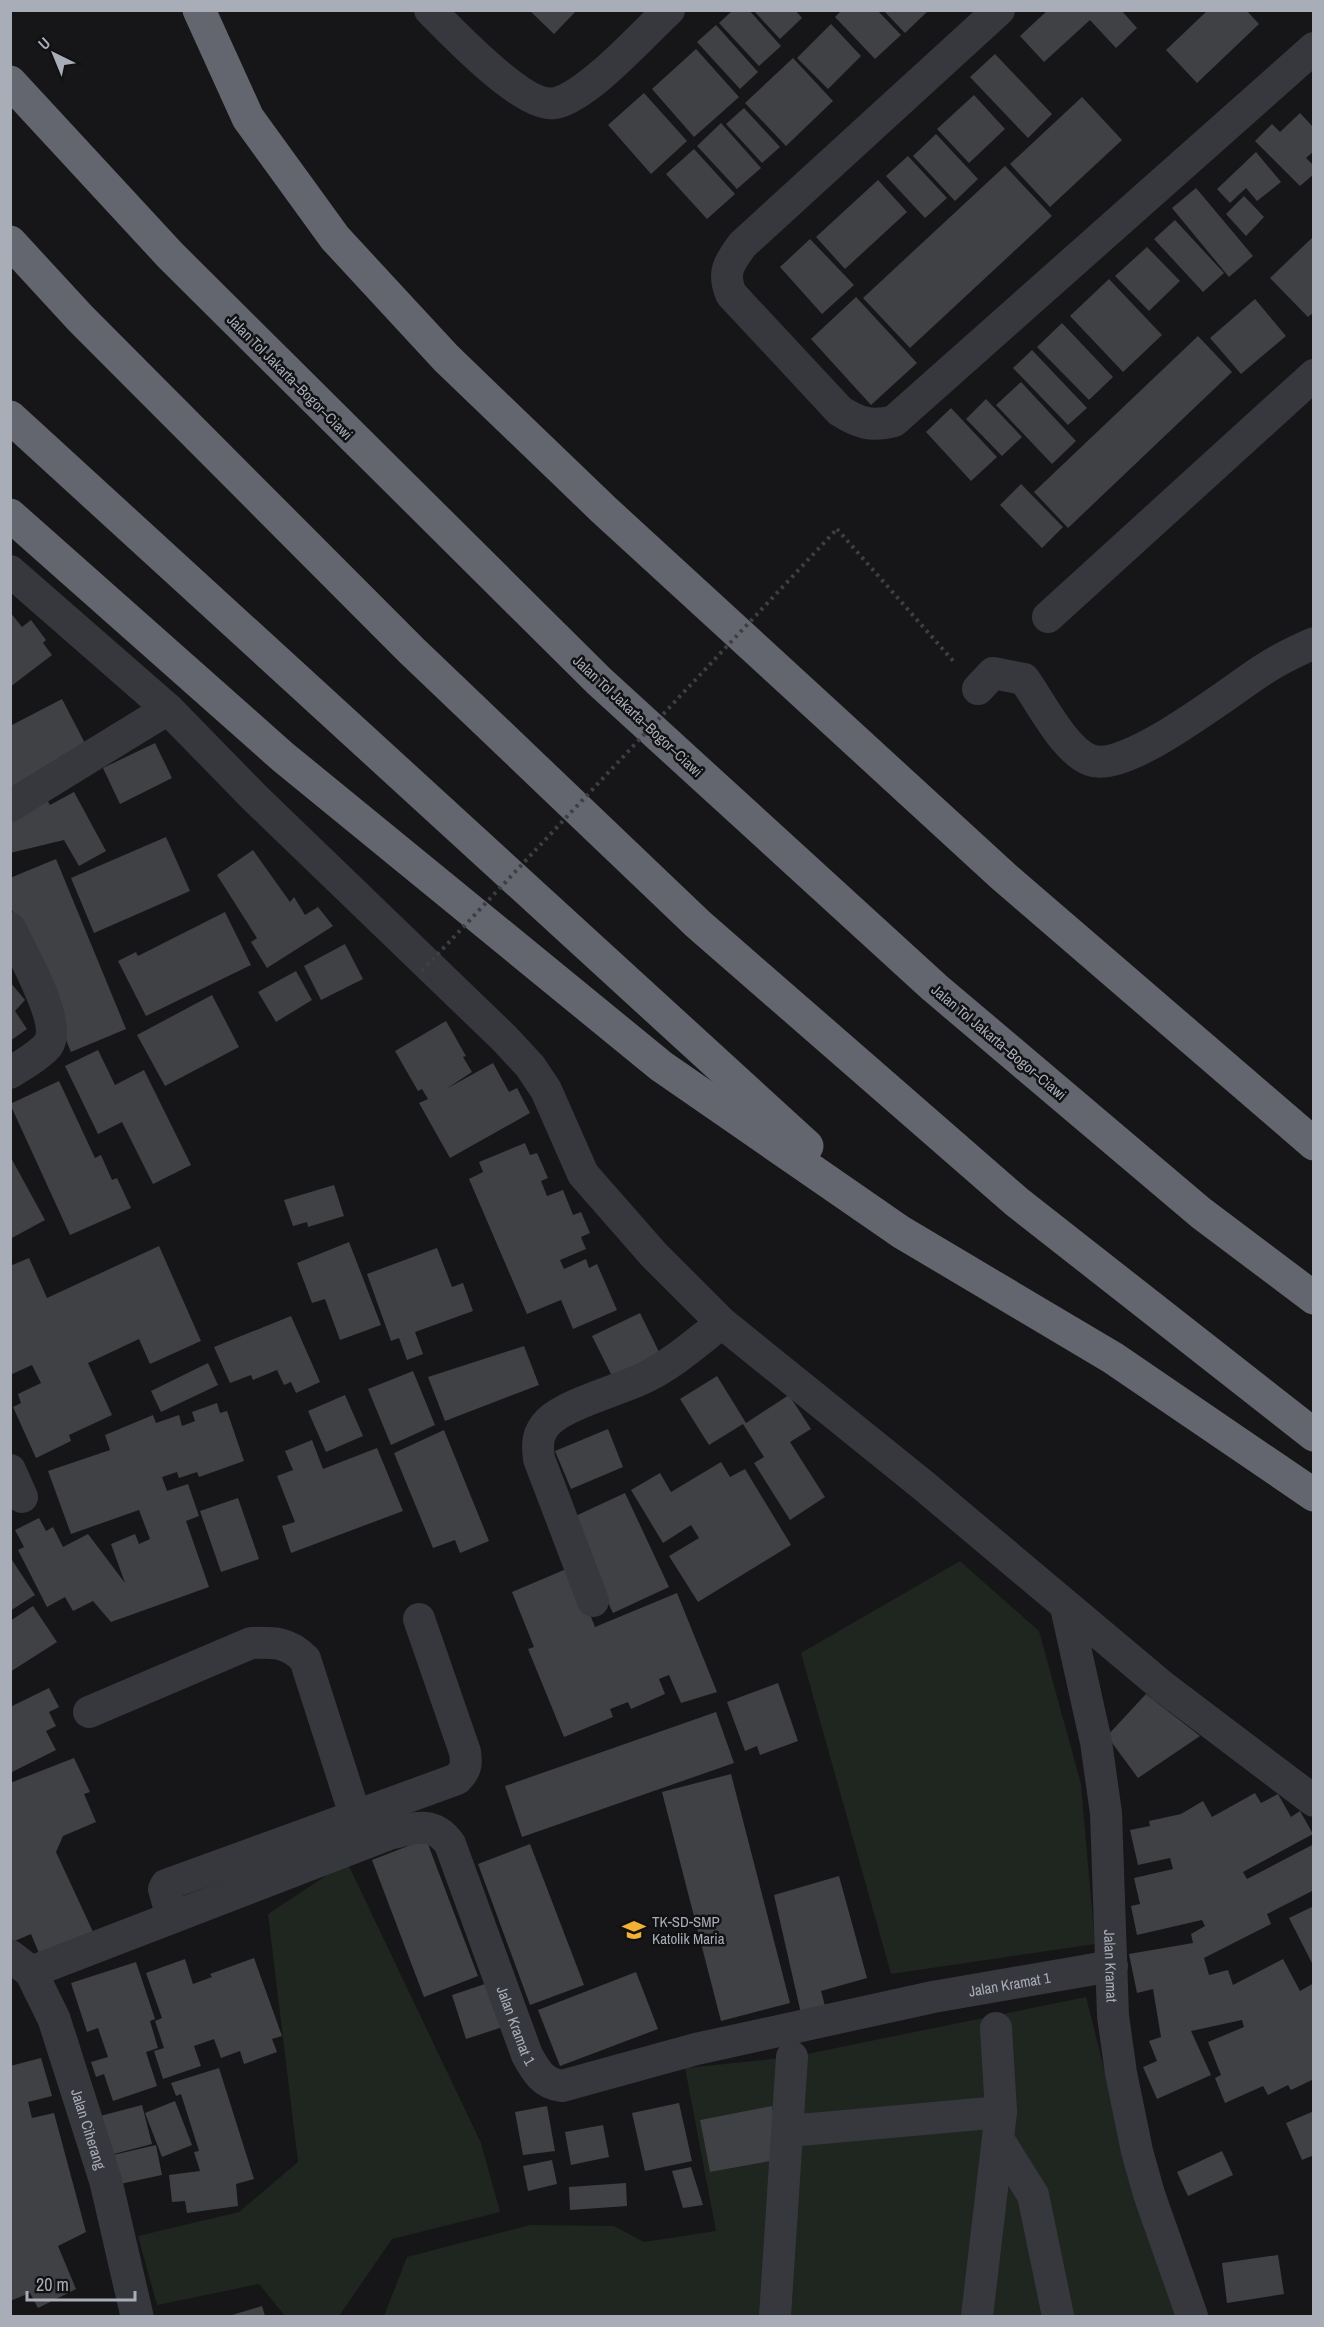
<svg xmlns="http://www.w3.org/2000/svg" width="1324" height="2327" viewBox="0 0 1324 2327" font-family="'Archivo Narrow',sans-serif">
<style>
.green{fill:#1e261f;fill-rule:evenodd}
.building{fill:#404145}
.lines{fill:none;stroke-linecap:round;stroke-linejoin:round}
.path{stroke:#3d3f44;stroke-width:4;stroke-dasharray:3 4.5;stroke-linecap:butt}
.minor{stroke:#37383d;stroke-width:32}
.tertiary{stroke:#37383d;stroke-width:33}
.motorway{stroke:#63666e;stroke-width:33}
.path-bridge{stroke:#3d3f44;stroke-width:4;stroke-dasharray:3 4.5;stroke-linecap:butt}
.labels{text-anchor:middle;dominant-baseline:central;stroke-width:5;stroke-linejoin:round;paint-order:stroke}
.street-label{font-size:15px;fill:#a8adb8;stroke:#111113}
.poi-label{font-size:15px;fill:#a8adb8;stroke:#111113;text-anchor:start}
</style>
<rect width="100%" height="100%" fill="#161618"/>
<g class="green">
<polygon points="960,1561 1039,1631 1081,1784 1095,1944 891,1974 801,1653"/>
<polygon points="347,1862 481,2143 500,2212 392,2239 339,2316 285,2316 259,2284 157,2305 138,2236 239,2212 298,2162 268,1914"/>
<path d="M1086 1997 1136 2195 1176 2316H384L407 2257 530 2225 614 2226 644 2242 716 2231 685 2068 792 2057ZM772 2107 782 2159 710 2172 700 2120Z"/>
</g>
<g class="building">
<polygon points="529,10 577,10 554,34"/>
<polygon points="733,10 749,10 781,46 759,66 719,23"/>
<polygon points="753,10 795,10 802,18 780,39"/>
<polygon points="842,10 877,10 901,35 875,59 835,17"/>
<polygon points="883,10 929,10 905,33"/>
<polygon points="1048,10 1121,10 1137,28 1116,48 1090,20 1044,62 1020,36"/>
<polygon points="1208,10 1246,10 1259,24 1197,83 1166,50"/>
<polygon points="831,24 861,56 828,89 797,58"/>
<polygon points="716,25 758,72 740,89 697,42"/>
<polygon points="696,49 739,97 694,137 652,89"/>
<polygon points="995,54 1052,114 1028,138 970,77"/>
<polygon points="793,58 833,101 786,146 745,103"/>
<polygon points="644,93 687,141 651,174 608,125"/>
<polygon points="974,95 1005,129 969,163 937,129"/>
<polygon points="1082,97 1122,140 1050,207 1010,164"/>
<polygon points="744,108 780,147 762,163 726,124"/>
<polygon points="1300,113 1314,128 1314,151 1306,158 1314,166 1314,174 1300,186 1255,141 1272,124 1280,132"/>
<polygon points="721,123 761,168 737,189 697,146"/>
<polygon points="936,134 978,179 955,201 913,156"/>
<polygon points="694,149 735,194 707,219 666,174"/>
<polygon points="1256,152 1281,182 1257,201 1246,188 1230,203 1217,189"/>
<polygon points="908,156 947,198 925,218 886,176"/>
<polygon points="1005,166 1052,216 910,348 863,298"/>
<polygon points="878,180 907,212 845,269 816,237"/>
<polygon points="1196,188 1253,256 1229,277 1172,208"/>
<polygon points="1244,196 1264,217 1246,236 1226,214"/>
<polygon points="1175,220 1224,273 1203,292 1154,239"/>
<polygon points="1314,236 1314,312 1308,317 1270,278"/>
<polygon points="810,239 854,285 822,314 780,267"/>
<polygon points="1147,247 1180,281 1149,311 1115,276"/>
<polygon points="1109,279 1162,335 1123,372 1070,316"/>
<polygon points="856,297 917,363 871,405 811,339"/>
<polygon points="1255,299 1286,336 1241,374 1210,338"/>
<polygon points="1062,323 1113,377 1089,400 1037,347"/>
<polygon points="1198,336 1232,372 1068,528 1034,492"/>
<polygon points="1032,350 1087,408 1068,425 1013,368"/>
<polygon points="1021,382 1076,441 1052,464 996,405"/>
<polygon points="986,399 1022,437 1002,456 966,419"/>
<polygon points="951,408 997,457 971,481 926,432"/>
<polygon points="1021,484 1063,527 1042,548 1000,505"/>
<polygon points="10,612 22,627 31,620 46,640 43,643 52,655 10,687"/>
<polygon points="62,699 88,749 10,790 10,726"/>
<polygon points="155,743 172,778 120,804 103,768"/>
<polygon points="74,792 106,851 79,866 64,840 10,853 10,819 47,800 50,805"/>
<polygon points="166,837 190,891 94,933 71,878"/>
<polygon points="253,850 290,902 294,897 305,915 318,907 333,926 267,968 251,942 257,938 217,875"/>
<polygon points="56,859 126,1029 71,1052 10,905 10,878"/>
<polygon points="225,912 251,965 146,1016 118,961 136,952 138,956"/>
<polygon points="345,944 363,979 321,1000 304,966"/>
<polygon points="296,971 312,1000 276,1022 258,992"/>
<polygon points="10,982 25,1000 15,1011 27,1029 10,1041"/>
<polygon points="212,995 239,1047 165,1086 137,1035"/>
<polygon points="446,1021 466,1056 463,1057 472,1072 446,1089 493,1063 509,1092 517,1088 530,1113 450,1158 419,1103 428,1099 422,1089 418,1091 395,1051"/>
<polygon points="98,1050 115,1085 144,1070 191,1165 153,1184 122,1122 98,1134 65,1066"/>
<polygon points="59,1081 95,1158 101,1155 112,1180 117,1178 131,1208 70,1235 10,1104"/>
<polygon points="525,1143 530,1155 537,1153 548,1178 541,1181 547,1196 563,1190 573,1215 581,1212 590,1233 581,1237 586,1249 560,1260 564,1269 586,1259 589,1268 597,1264 617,1310 573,1329 561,1300 527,1314 469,1179 483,1172 479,1162"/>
<polygon points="10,1156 45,1220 10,1239"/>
<polygon points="334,1185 344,1216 308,1227 307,1222 293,1226 284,1200"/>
<polygon points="349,1242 381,1325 340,1340 325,1299 312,1303 297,1263"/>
<polygon points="159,1246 201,1341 150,1364 139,1339 88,1363 112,1415 69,1435 71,1441 36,1458 13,1407 21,1403 18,1394 41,1383 32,1365 10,1375 10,1266 29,1258 47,1298"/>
<polygon points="437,1248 452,1287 463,1283 473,1311 415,1332 423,1354 407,1360 399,1338 391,1341 367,1274"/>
<polygon points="640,1313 661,1356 614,1380 592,1336"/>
<polygon points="291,1316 320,1382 296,1393 291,1382 284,1385 277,1370 253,1380 251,1375 230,1383 214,1347"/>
<polygon points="524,1346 539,1385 445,1421 428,1377"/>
<polygon points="208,1363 218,1385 161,1412 151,1391"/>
<polygon points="413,1371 435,1425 391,1445 368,1389"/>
<polygon points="717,1376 746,1423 789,1395 811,1429 790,1442 825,1497 790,1520 754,1463 764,1457 743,1424 709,1445 680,1399"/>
<polygon points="345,1395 363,1436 326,1452 308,1411"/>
<polygon points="217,1403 220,1413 227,1411 244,1461 199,1477 197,1472 179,1478 177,1472 162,1477 167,1491 188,1484 199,1516 186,1521 209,1587 111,1622 93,1601 73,1611 65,1597 47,1607 18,1550 24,1547 15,1530 39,1518 46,1531 53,1527 63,1547 88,1534 125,1583 111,1544 135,1534 139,1544 150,1539 139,1510 71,1534 48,1471 110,1450 105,1435 153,1415 156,1423 179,1415 182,1426 195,1421 192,1412"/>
<polygon points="608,1429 623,1467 571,1489 555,1451"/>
<polygon points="444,1430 489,1541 460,1553 455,1540 433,1548 394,1453"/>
<polygon points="312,1440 323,1469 377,1448 403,1511 291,1553 282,1526 295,1522 277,1476 293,1470 285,1451"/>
<polygon points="721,1462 730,1477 745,1469 791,1545 698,1602 669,1556 699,1538 691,1525 663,1543 631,1490 660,1473 671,1492"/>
<polygon points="625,1493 669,1587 613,1613 569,1519"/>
<polygon points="238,1498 259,1559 221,1572 200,1511"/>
<polygon points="10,1557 35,1595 10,1611"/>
<polygon points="571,1567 595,1627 677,1593 717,1692 681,1703 669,1675 659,1679 665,1694 631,1709 628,1702 610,1709 613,1717 564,1737 528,1649 534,1647 512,1592"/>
<polygon points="33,1606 57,1642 10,1672 10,1621"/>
<polygon points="778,1683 798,1741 760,1755 757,1746 745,1751 727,1702"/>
<polygon points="49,1688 59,1707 49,1712 56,1726 46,1731 56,1750 10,1773 10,1707"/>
<polygon points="1146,1694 1200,1736 1138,1778 1107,1736"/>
<polygon points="716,1712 734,1763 522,1837 505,1786"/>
<polygon points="74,1758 90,1792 84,1794 96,1822 63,1836 56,1852 94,1934 41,1958 31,1934 10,1943 10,1783"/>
<polygon points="731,1774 790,2003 721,2021 662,1792"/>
<polygon points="1255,1793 1261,1803 1278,1794 1291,1817 1300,1811 1313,1834 1243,1872 1247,1879 1314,1844 1314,1890 1267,1914 1271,1924 1204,1958 1209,1975 1228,1970 1233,1985 1283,1959 1300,1991 1314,1983 1314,2079 1291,2090 1288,2085 1268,2095 1263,2086 1225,2103 1215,2078 1221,2075 1208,2042 1244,2027 1242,2020 1191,2031 1211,2075 1157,2099 1143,2067 1157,2061 1149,2041 1161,2037 1153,1989 1137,1993 1129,1954 1193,1943 1191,1934 1205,1926 1202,1920 1137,1935 1131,1906 1140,1904 1134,1878 1173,1869 1170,1858 1138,1865 1130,1830 1150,1826 1149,1821 1181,1814 1203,1801 1212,1817"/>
<polygon points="426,1839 478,1976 424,1997 372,1860"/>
<polygon points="530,1844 584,1985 530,2005 478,1864"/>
<polygon points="839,1876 867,1978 821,1991 825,2006 802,2018 774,1895"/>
<polygon points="1314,1906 1314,1967 1289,1918"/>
<polygon points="254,1958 282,2036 272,2039 277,2052 244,2064 240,2051 221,2058 214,2039 194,2046 201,2066 163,2079 154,2051 164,2048 155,2021 162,2018 146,1973 185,1959 193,1984 212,1977 210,1974"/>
<polygon points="136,1962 155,2019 150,2021 158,2048 146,2052 157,2086 113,2101 104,2074 96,2077 91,2062 108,2057 98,2028 87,2032 71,1983"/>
<polygon points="636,1972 658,2029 560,2066 538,2010"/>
<polygon points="494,1981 509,2025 466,2039 452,1995"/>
<polygon points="41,2058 52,2096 28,2102 32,2118 54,2113 86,2232 58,2246 76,2289 38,2308 30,2293 10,2301 10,2066"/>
<polygon points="219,2068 254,2179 236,2184 238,2206 187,2213 185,2201 172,2202 169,2175 200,2171 194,2152 199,2151 181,2094 176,2096 171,2083"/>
<polygon points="175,2101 192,2145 162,2157 145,2113"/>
<polygon points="679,2103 692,2161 645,2171 632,2113"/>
<polygon points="142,2105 152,2144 110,2155 100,2116"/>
<polygon points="547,2106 555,2151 523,2155 515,2112"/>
<polygon points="772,2106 782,2159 710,2172 700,2120"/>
<polygon points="1314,2111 1314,2155 1302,2160 1286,2123"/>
<polygon points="603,2125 609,2157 571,2165 565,2132"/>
<polygon points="156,2145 162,2175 120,2184 113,2155"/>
<polygon points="1222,2151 1233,2175 1188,2196 1177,2172"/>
<polygon points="552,2160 557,2184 528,2191 523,2166"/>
<polygon points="691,2167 703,2205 683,2208 672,2171"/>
<polygon points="626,2183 627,2206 570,2210 569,2187"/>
<polygon points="1278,2255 1284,2294 1227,2303 1222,2263"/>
<polygon points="262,2306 265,2316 229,2316"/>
</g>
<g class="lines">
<polyline class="path" points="837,529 955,663"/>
<g class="minor">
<path d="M430 10C452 32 525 110 556 103 589 95 643 34 669 10"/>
<path d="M999 10 742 245C729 263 722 272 731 294L840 411C859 423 871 427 894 421L1314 48"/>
<polyline points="10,571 168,709 255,798 505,1039 530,1066 546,1090 583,1174 654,1255 722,1323 924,1486 1162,1686 1314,1801"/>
<polyline points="1048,617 1314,375"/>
<path d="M978 689 993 673 1024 679C1040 701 1064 750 1090 760 1127 775 1234 687 1269 666 1283 657 1299 650 1314 643"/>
<polyline points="10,806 168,709"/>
<path d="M10 928C21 951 63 1023 48 1045 39 1056 22 1065 10 1073"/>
<polyline points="10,1470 22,1497"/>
<path d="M593 1601 539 1459C537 1444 537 1433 549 1421 568 1403 620 1390 646 1377 674 1363 698 1341 722 1323"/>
<path id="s1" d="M1066 1607 1096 1742 1106 1813 1113 2016 1121 2073 1137 2151 1149 2194 1192 2316"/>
<path d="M89 1712 251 1643C274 1642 288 1642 305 1659L355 1815"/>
<path d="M172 1917 164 1889 166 1885 457 1779C466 1770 467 1764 465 1752L419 1619"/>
<path id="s2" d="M31 1972 389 1834C414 1828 433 1820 450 1844L527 2055C536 2071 543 2084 562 2086L696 2049 933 1997 1112 1966"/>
<polyline points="789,2131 1001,2112"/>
<polyline points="998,2139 1033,2195 1058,2316"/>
<polyline points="775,2316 792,2057"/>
<polyline points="977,2316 1001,2112 996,2028"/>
</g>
<path class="tertiary" id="s3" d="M10 1956 31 1972 54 2019 106 2182 137 2316"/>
<g class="motorway">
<polyline points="199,10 248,118 335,238 446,358 603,509 1003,876 1314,1144"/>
<polyline points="10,82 170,255 599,681 934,987 1201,1213 1314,1298"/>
<polyline points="10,242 81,319 412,651 698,924 1017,1202 1314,1435"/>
<polyline points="10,417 807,1146"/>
<polyline points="10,515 283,757 661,1066 901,1232 1113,1358 1314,1495"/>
</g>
<polyline class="path-bridge" points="422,971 837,529"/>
</g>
<defs>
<g id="school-bare" transform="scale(1.8)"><path d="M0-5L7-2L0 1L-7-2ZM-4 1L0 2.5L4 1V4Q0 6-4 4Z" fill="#f2b134" stroke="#111113" stroke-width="2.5" paint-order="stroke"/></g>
</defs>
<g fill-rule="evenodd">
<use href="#school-bare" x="634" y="1930"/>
</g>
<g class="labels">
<g class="street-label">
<text transform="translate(290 377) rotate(45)">Jalan Tol Jakarta–Bogor–Ciawi</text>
<text transform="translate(638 716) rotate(43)">Jalan Tol Jakarta–Bogor–Ciawi</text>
<text transform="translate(999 1042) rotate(40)">Jalan Tol Jakarta–Bogor–Ciawi</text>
<text stroke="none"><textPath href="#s1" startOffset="363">Jalan Kramat</textPath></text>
<text stroke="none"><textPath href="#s2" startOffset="1184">Jalan Kramat 1</textPath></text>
<text stroke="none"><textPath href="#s2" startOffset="644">Jalan Kramat 1</textPath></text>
<text stroke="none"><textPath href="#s3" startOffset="194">Jalan Ciherang</textPath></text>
</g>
<g class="poi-label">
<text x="652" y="1921">TK-SD-SMP<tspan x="652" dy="17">Katolik Maria</tspan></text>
</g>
</g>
<rect width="1324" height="2327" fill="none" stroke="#a8adb8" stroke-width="24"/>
<g transform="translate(54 54) rotate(317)" stroke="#111113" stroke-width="4.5" paint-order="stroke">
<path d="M0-4.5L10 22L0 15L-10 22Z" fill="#a8adb8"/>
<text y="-9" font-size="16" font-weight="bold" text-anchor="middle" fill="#a8adb8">U</text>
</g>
<path d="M27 2291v9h108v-9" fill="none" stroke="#a8adb8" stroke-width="3"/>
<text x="36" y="2291" font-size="18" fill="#a8adb8" stroke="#111113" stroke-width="4.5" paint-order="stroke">20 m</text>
</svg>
